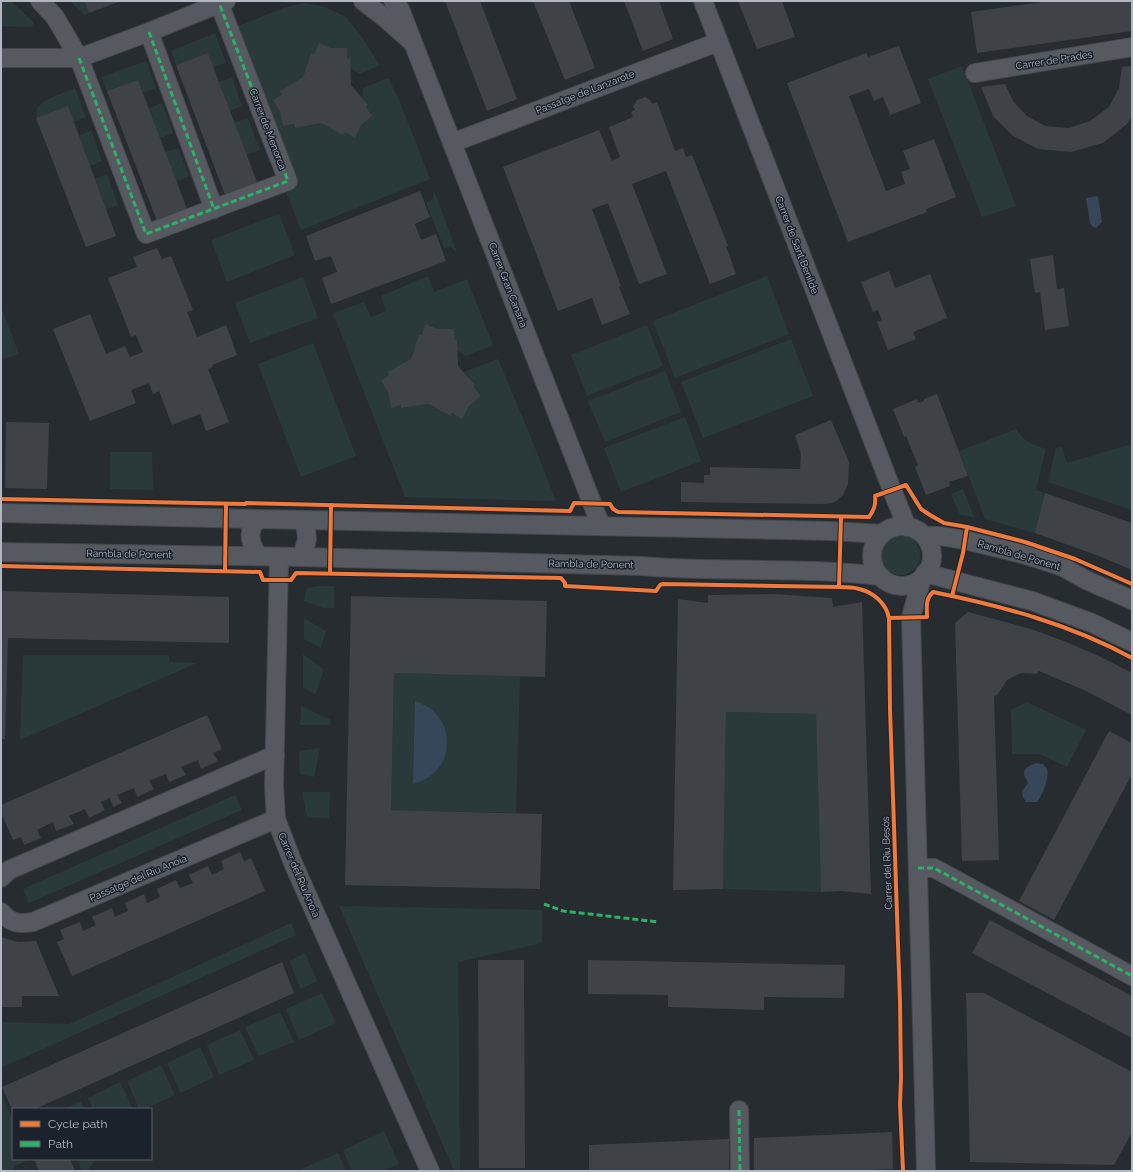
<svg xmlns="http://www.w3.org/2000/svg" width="1133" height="1172" viewBox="0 0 1133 1172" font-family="Raleway,sans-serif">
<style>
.green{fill:#2a3a3b}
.water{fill:#384659}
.building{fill:#3f4348}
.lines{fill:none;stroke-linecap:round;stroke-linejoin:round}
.street-casing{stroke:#44484c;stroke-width:20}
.street{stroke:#565a60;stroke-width:18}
.quiet{stroke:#2db169;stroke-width:3;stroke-dasharray:6 3;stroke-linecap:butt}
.cycleway-casing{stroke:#1c222b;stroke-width:6}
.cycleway{stroke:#f17a3a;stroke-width:4}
.labels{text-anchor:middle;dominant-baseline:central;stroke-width:3;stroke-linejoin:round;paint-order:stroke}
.street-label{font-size:10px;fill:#b1b8c2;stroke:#1c222b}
</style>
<rect width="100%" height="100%" fill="#272c31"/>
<g class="green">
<polygon points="1,1 11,1 34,23 32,27 1,26"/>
<polygon points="70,1 84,1 89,13 84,15"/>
<polygon points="304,3 325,7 346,17 361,36 380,65 360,74 350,68 349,59 347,59 347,48 331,48 319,43 314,54 311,53 303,77 281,91 283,94 273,100 280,112 283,126 294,124 295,128 321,123 343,135 345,132 355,138 361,125 372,116 366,107 368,105 362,98 363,88 388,78 398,97 430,179 301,230 286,192 298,187 238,26 284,8"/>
<polygon points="215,33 226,63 213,67 208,53 176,65 171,51"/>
<polygon points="146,61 156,88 143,93 138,80 107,91 101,77"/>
<polygon points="962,66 1016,206 982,217 928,79"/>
<polygon points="232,77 242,106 230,111 219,82"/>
<polygon points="75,88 86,117 73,122 67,107 36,118 37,108 46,100"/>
<polygon points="162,103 173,133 160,138 149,108"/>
<polygon points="248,118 260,150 246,155 234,123"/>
<polygon points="91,130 102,161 90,166 79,136"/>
<polygon points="178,148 189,176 176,181 165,152"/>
<polygon points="107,174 118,205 106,209 95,179"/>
<polygon points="434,190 457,253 451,247 444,248 426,203 433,199"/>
<polygon points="279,214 295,255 227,282 211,240"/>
<polygon points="428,276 434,292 467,279 493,345 466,356 457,350 457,341 454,340 454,329 438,329 425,324 422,335 419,335 411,359 381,381 388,392 391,407 401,405 402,408 429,404 450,416 452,413 462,418 469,406 481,396 474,387 475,385 464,372 498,359 530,435 556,501 405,497 333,313 364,302 371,317 386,311 381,296"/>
<polygon points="767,276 789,334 675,378 653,321"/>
<polygon points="303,277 318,318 250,343 235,303"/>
<polygon points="1,307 19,354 1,360"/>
<polygon points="647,325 663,366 587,396 571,355"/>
<polygon points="791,339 813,396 703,438 681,382"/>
<polygon points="313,343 356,456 301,477 258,364"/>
<polygon points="665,371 681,412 605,442 588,401"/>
<polygon points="685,417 701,461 621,492 604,448"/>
<path d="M1016 429C1025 442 1031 444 1046 449L1036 490 1045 493 1035 533 985 519 959 451Z"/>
<polygon points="1132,444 1132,510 1048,482 1056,448 1062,447 1067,463"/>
<polygon points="110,452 152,452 153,490 110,489"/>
<polygon points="963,489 974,517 960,515 951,494"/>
<circle cx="900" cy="555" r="20"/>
<polygon points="318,586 334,586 334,608 323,608 304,601 307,588"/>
<polygon points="304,618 326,631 321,648 304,639"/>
<polygon points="303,654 324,670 315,694 303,687"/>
<polygon points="23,655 169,655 169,662 197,663 20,740"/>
<polygon points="394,673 520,676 516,813 391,810"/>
<polygon points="1027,702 1086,730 1067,767 1040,754 1012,754 1011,710"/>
<polygon points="301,706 331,720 330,725 300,725"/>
<polygon points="726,712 816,714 821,892 723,889"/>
<polygon points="320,748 314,777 300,774 299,762 299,751"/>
<polygon points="302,792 330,792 329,818 307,817"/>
<polygon points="235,795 242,810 29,903 23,889"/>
<polygon points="339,906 542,910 542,943 458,962 460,1171 454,1171 452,1166"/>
<polygon points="291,923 296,935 1,1068 1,1022 69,1024"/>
<polygon points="305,953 317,981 301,989 289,961"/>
<polygon points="322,993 336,1023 299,1040 286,1009"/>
<polygon points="280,1012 294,1042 259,1056 245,1027"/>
<polygon points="240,1030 254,1060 219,1075 207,1045"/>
<polygon points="200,1047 214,1077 181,1093 167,1063"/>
<polygon points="161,1065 175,1095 144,1109 139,1109 127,1081"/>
<polygon points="120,1082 133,1109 93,1109 88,1098"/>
<polygon points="1,1094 13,1121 13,1159 30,1159 13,1167 15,1171 1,1171"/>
<polygon points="81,1101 85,1109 63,1109"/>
<polygon points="384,1131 399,1164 383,1171 352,1171 343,1150"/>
<polygon points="338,1153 346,1171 297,1171"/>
<polygon points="77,1159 96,1159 93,1163 88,1171 82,1171"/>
</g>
<g class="water">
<polygon points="1098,196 1102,222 1096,228 1092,226 1090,223 1086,198"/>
<path d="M415 701C423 704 432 708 438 716 453 735 449 766 427 778 423 781 417 782 413 784Z"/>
<path d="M1036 763 1043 764C1044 766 1046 767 1047 769 1050 777 1042 796 1037 802H1026L1023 797 1022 791 1028 783C1027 781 1026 779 1025 777 1021 769 1030 765 1036 763Z"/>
</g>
<g class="building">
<polygon points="84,1 121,1 89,13"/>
<polygon points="445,1 480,1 517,99 487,111"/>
<polygon points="533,1 569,1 595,68 565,80"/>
<polygon points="624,1 659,1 673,39 643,51"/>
<polygon points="738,1 782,1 795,37 757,49"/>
<polygon points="1049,1 1132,1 1132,31 977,53 971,12"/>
<polygon points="319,43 331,48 347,48 347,59 350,59 351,85 368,105 366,107 372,116 361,125 355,138 345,132 343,135 321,123 295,128 294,124 283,126 280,112 273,100 283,94 280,91 303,77 311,53 314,54"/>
<polygon points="899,46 921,103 890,115 883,97 874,101 869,89 849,96 886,191 905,184 901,172 910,169 903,151 934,139 956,197 926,209 927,212 848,242 787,83 866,53 868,57"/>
<polygon points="208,53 257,182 225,195 176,65"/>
<polygon points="1132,66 1132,115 1128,123 1103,143 1071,152 1038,149 1013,136 993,116 981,87 1005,84 1013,101 1027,116 1045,126 1069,128 1090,121 1109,107 1119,88 1122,67"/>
<polygon points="138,80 187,209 157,221 107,91"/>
<polygon points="645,97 650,100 652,104 657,102 675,151 683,148 686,157 692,155 728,246 726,246 736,274 710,284 666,171 632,184 667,274 639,284 608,203 592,209 621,286 619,287 630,314 602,325 592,298 558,311 503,167 599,130 612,161 620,157 609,127 633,117 631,112 635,110 633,107 637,100"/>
<polygon points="68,106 116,236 86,247 36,118"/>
<polygon points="420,191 430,217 415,224 421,240 436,234 446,261 331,304 322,278 337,272 331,256 315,261 306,236"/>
<polygon points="157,248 162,259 171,256 193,310 187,312 197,337 226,325 237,355 212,365 213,367 208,369 229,422 206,431 200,414 172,425 159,391 153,394 149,383 131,390 136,403 90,421 53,329 90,314 106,354 125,346 130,357 143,352 136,335 131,337 108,278 137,267 133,257"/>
<polygon points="1053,255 1057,289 1064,288 1069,326 1045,330 1040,292 1035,293 1030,259"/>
<polygon points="889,271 895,288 930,274 947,318 913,332 916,339 888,350 877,322 882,320 878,310 873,312 861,282"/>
<polygon points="425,324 438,329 454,329 454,340 457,340 458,366 475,385 474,387 481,396 469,406 462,419 452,413 450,416 429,404 401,408 401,405 391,408 388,392 381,381 389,375 388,372 411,359 419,335 422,335"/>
<polygon points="937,394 968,476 949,482 950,486 926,495 915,467 918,465 906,436 904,437 893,409 917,399 918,403 924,401 924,399"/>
<polygon points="831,420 849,462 848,484 843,495 836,501 832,503 821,504 681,502 681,482 704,483 704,475 710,475 710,467 800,469 801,454 795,435"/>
<polygon points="6,422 49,423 47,489 5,488"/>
<polygon points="1045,493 1132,523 1132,570 1099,556 1035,533"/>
<polygon points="1,591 229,597 229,643 8,638 5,739 1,739"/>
<polygon points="773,594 832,598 833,607 862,602 871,894 841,891 821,892 816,714 726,712 723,889 673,890 678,599 708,603 708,595"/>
<polygon points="351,596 547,601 545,677 394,673 391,810 542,814 540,889 345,885"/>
<polygon points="968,612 1031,629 1069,643 1103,658 1132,673 1132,715 1084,690 1039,671 1037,674 1021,673 1007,680 997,695 994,696 999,860 962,861 955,623"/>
<polygon points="207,715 222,749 213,753 218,761 201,769 198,760 181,767 186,775 169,782 166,774 149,781 154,789 137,797 134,788 117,795 122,803 113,807 110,798 101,802 105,810 89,818 85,809 69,816 74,824 56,831 53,822 37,830 41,838 24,845 21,837 13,840 1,813 1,805"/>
<polygon points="1109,731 1132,743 1132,774 1054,920 1019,901"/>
<polygon points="240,852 244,861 251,858 265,891 72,976 57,942 64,939 60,930 80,922 83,931 96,925 92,917 112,908 115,917 128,911 125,903 144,894 147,903 160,897 157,889 176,880 180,888 193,883 189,875 208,866 212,875 224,869 221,861"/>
<polygon points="990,920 1132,996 1132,1038 972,953"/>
<polygon points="1,937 18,942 36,941 59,996 22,996 22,1007 1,1007"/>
<polygon points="478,960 524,960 525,1168 479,1168"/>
<polygon points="588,960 845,965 844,998 764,997 764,1010 668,1007 668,995 588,994"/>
<polygon points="282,962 294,993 35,1109 13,1109 13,1112 2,1087"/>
<polygon points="966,993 984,993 1132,1072 1132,1132 1114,1165 970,1162"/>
<polygon points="892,1132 893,1169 852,1171 754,1171 754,1138"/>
<polygon points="729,1139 729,1171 589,1171 589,1145"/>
<polygon points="34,1159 70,1159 75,1171 39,1171"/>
</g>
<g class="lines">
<g class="street-casing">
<g id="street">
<polyline points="40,1 55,17 79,58 146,234 288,181 219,3"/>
<polyline points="363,1 385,18 411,41"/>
<polyline points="393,1 400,9 601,526"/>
<polyline points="703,1 892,490 907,527"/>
<polyline points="149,32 214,209"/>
<polyline points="1,58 79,58 149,32 226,1"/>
<polyline points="975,73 1132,47"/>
<polyline points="452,143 718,42"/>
<polyline points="1,513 258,519 831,531 882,534"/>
<path d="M258 519C256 522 253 525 252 528 248 537 253 548 258 556"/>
<circle cx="902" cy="556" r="30"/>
<polyline points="924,536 940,536 965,540 1026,555 1063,567 1086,580 1132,600"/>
<path d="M1 552 302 557 641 566C720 573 801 566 880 576"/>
<polyline points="279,557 274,786 276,819 293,863 430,1171"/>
<polyline points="302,557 307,539 305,520"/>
<polyline points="925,573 1032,601 1092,623 1132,642"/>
<polyline points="922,578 911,617 926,1171"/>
<polyline points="918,868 934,868 1132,976"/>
<polyline points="1,878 9,870 275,755"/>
<path d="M1 912C11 924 19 924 33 922L276 819"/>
<polyline points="739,1110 740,1171"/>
</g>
</g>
<use href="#street" class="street"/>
<g class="quiet">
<polyline points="149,32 214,209"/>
<polyline points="79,58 146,234 288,181 219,3"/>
<polyline points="918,868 934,868 1132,976"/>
<polyline points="544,904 563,911 659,922"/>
<polyline points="739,1110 740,1171"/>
</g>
<g class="cycleway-casing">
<g id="cycleway">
<path d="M1 499 245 504 246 503 570 511 574 503 610 504 613 509 618 512 869 517C874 510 876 505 875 496L906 485 921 509 930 515 944 523 967 527 1025 542 1075 559 1132 584"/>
<path d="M1 566 260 572 263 580H291L296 573 561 578 565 583V586L656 591 660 585 663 584 839 587C846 587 853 587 859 589 873 592 886 603 889 618L890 709 900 1002 901 1078 900 1104 903 1171"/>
<polyline points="225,571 226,504"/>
<polyline points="330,573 331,505"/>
<polyline points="839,587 841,517"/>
<polyline points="952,596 963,553 967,527"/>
<path d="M889 618 927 617C927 607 925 599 933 592 1002 606 1070 624 1132 658"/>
</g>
</g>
<use href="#cycleway" class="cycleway"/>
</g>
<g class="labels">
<g class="street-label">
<text transform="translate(1054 60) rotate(-9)">Carrer de Prades</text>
<text transform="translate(585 92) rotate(-21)">Passatge de Lanzarote</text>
<text transform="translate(268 129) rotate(69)">Carrer de Menorca</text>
<text transform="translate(797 245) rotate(69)">Carrer de Sant Benilde</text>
<text transform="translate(508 285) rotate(69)">Carrer Gran Canaria</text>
<text transform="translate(129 554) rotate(1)">Rambla de Ponent</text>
<text transform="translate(1019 555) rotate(16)">Rambla de Ponent</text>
<text transform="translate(591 564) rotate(1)">Rambla de Ponent</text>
<text transform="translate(887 863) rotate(-92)">Carrer del Riu Besòs</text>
<text transform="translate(299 875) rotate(67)">Carrer del Riu Anoia</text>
<text transform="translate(138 878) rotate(-23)">Passatge del Riu Anoia</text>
</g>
</g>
<rect width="1133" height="1172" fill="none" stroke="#b1b8c2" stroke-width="4"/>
<rect x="12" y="1108" width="140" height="52" fill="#1c222b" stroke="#585e67"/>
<rect x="20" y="1121" width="20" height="6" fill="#f17a3a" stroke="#585e67"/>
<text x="48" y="1128" font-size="12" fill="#b1b8c2">Cycle path</text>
<rect x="20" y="1141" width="20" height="6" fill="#2db169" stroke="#585e67"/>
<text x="48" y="1148" font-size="12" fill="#b1b8c2">Path</text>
</svg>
